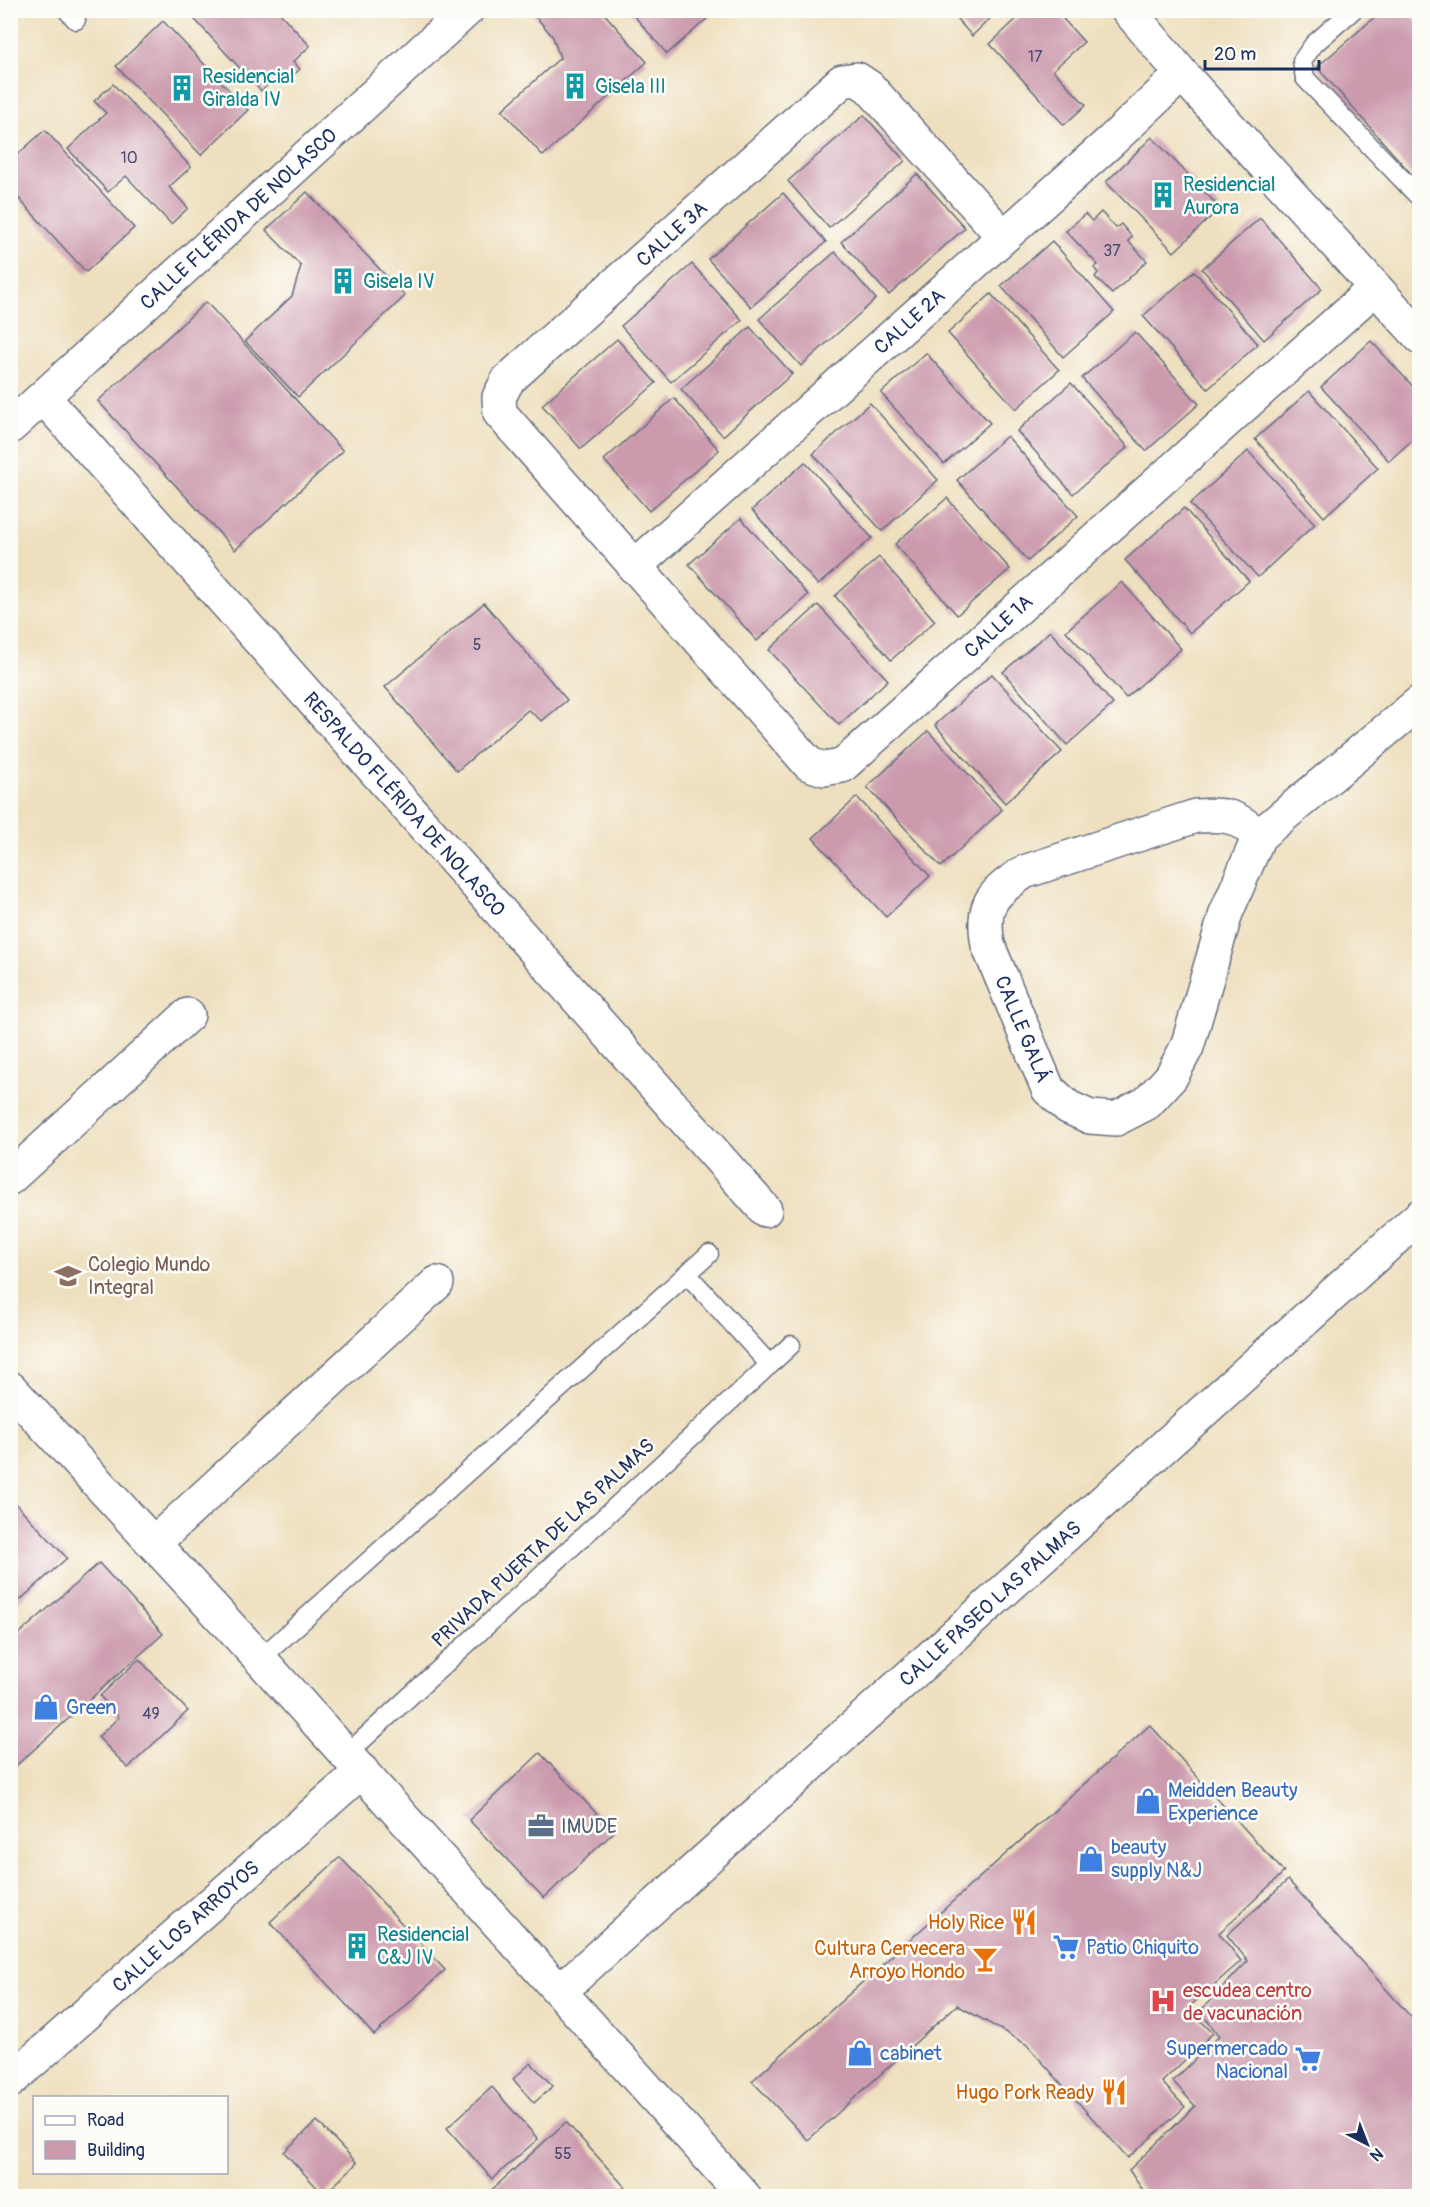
<svg xmlns="http://www.w3.org/2000/svg" width="1430" height="2207" viewBox="0 0 1430 2207" font-family="Pangolin,sans-serif">
<style>
.building{fill:#cb9aad}
.lines{fill:none;stroke-linecap:round;stroke-linejoin:round}
.lane-casing{stroke:#656d80;stroke-width:21}
.street-casing{stroke:#656d80;stroke-width:36}
.lane{stroke:#fff;stroke-width:18}
.street{stroke:#fff;stroke-width:33}
.labels{text-anchor:middle;dominant-baseline:central;stroke-width:5;stroke-linejoin:round;paint-order:stroke}
.number-label{font-size:16px;fill:#474a72}
.culture-label{font-size:20px;fill:#0d838f;stroke:#fdfcf7;text-anchor:start}
.street-label{font-size:20px;fill:#1b2f5e;stroke:#fdfcf7}
.education-label{font-size:20px;fill:#785e54;stroke:#fdfcf7;text-anchor:start}
.shop-label{font-size:20px;fill:#366cbe;stroke:#fdfcf7;text-anchor:start}
.service-label{font-size:20px;fill:#4e5e75;stroke:#fdfcf7;text-anchor:start}
.food-label{font-size:20px;fill:#c56008;stroke:#fdfcf7;text-anchor:end}
.health-label{font-size:20px;fill:#be3a42;stroke:#fdfcf7;text-anchor:start}
</style>
<rect width="100%" height="100%" fill="#fdfcf7"/>
<filter id="ink" filterUnits="userSpaceOnUse"><feTurbulence type="fractalNoise" baseFrequency=".0167" numOctaves="2"/><feDisplacementMap in="SourceGraphic" scale="12" xChannelSelector="R" yChannelSelector="G"/><feConvolveMatrix kernelMatrix="1 2 1 2 8 2 1 2 1" color-interpolation-filters="sRGB"/></filter>
<filter id="wash" filterUnits="userSpaceOnUse"><feTurbulence type="fractalNoise" baseFrequency=".008" numOctaves="4" result="noise"/><feDisplacementMap in="SourceGraphic" scale="24" xChannelSelector="R" yChannelSelector="G"/><feGaussianBlur stdDeviation="1.35" result="paint"/><feColorMatrix in="noise" values="0 0 0 0 0 0 0 0 0 0 0 0 0 0 0 0 0 1.4 0 .05"/><feComposite in="paint" operator="in"/></filter>
<g filter="url(#wash)">
<rect width="100%" height="100%" fill="#eedfbe"/>
<g id="blocks">
<g class="building">
<polygon points="186,10 277,10 310,46 293,62 300,69 286,82 279,75 261,91"/>
<polygon points="530,10 601,10 647,62 543,156 502,110 560,58 553,37"/>
<polygon points="629,10 717,10 667,54"/>
<polygon points="949,10 999,10 972,36"/>
<polygon points="1026,10 1055,10 1084,42 1053,70 1086,105 1064,125 990,44"/>
<polygon points="1383,10 1407,10 1420,25 1420,184 1317,67"/>
<polygon points="163,21 248,110 201,155 116,66"/>
<polygon points="113,84 191,167 169,187 188,208 171,224 126,176 108,192 68,149 106,113 94,101"/>
<polygon points="864,115 905,161 829,228 788,181"/>
<polygon points="45,130 134,228 86,272 10,189 10,161"/>
<polygon points="1152,137 1220,208 1174,252 1106,182"/>
<polygon points="917,174 965,228 889,295 841,242"/>
<polygon points="307,192 405,296 298,397 245,341 292,296 301,266 266,230"/>
<polygon points="783,193 826,242 751,307 708,259"/>
<polygon points="1101,212 1116,228 1121,224 1132,237 1128,241 1147,261 1112,294 1095,277 1098,273 1094,268 1098,265 1066,231 1085,214 1092,221"/>
<polygon points="1260,218 1322,289 1264,340 1202,269"/>
<polygon points="1052,241 1114,312 1063,357 1001,286"/>
<polygon points="835,252 876,299 801,366 759,319"/>
<polygon points="692,264 742,320 671,382 621,326"/>
<polygon points="1194,271 1258,344 1208,389 1143,316"/>
<polygon points="991,294 1059,370 1016,409 948,333"/>
<polygon points="206,302 343,451 235,550 98,401"/>
<polygon points="750,327 792,374 723,436 681,389"/>
<polygon points="1135,332 1199,404 1146,451 1082,378"/>
<polygon points="617,339 656,383 581,449 542,405"/>
<polygon points="1371,341 1420,394 1420,433 1389,461 1321,387"/>
<polygon points="926,353 990,423 944,464 881,393"/>
<polygon points="1071,383 1128,447 1073,494 1017,431"/>
<polygon points="1309,391 1378,468 1324,517 1255,439"/>
<polygon points="674,398 719,450 649,511 604,460"/>
<polygon points="870,403 938,480 882,531 813,454"/>
<polygon points="1007,436 1078,516 1028,561 957,480"/>
<polygon points="1248,451 1315,524 1258,577 1190,504"/>
<polygon points="805,462 872,538 818,585 752,510"/>
<polygon points="947,498 1010,569 957,615 895,544"/>
<polygon points="1184,508 1249,581 1190,633 1125,560"/>
<polygon points="741,518 808,595 757,641 689,564"/>
<polygon points="879,557 935,621 891,660 835,596"/>
<polygon points="1122,582 1181,649 1126,698 1066,631"/>
<polygon points="484,603 567,700 542,721 528,710 457,771 385,687"/>
<polygon points="818,605 888,680 839,725 769,650"/>
<polygon points="1050,631 1113,704 1067,745 1003,672"/>
<polygon points="992,674 1062,752 1005,803 935,725"/>
<polygon points="928,731 1002,810 941,867 867,787"/>
<polygon points="857,797 930,876 886,917 813,838"/>
<polygon points="13,1501 67,1558 10,1609 10,1503"/>
<polygon points="99,1563 163,1634 10,1771 10,1642"/>
<polygon points="139,1659 188,1711 128,1768 98,1737 119,1717 100,1696"/>
<polygon points="1150,1725 1284,1872 1219,1933 1241,1961 1188,2008 1213,2033 1162,2082 1185,2107 1128,2158 1026,2044 957,2005 808,2140 752,2081"/>
<polygon points="540,1753 614,1832 544,1898 469,1820"/>
<polygon points="340,1857 445,1970 374,2035 270,1922"/>
<polygon points="1288,1880 1420,2027 1420,2196 1147,2196 1129,2170 1195,2106 1173,2081 1219,2036 1200,2011 1248,1961 1227,1935"/>
<polygon points="531,2063 553,2086 534,2103 513,2079"/>
<polygon points="492,2087 538,2139 492,2179 447,2128"/>
<polygon points="317,2121 357,2163 324,2195 284,2152"/>
<polygon points="566,2122 625,2187 614,2196 485,2196"/>
</g>
</g>
</g>
<g filter="url(#ink)">
<use href="#blocks" fill-opacity="0" stroke="#656d80" stroke-width="1.5"/>
<g class="lines">
<g class="lane-casing">
<g id="lane">
<polyline points="67,10 76,20"/>
<polyline points="1353,10 1314,44 1302,61 1305,78 1420,198"/>
<polyline points="687,1274 770,1365"/>
<polyline points="260,1659 709,1254"/>
<polyline points="346,1755 791,1345"/>
</g>
</g>
<g class="street-casing">
<g id="street">
<polyline points="1128,10 1182,74 1420,337"/>
<path id="s1" d="M1003 236 869 87 857 79 842 81 508 380 499 397 500 413 809 764 824 769 842 766 1375 288"/>
<path id="s2" d="M44 398 765 1210"/>
<path id="s3" d="M10 427 467 10"/>
<path id="s4" d="M634 567 1111 141 1182 74"/>
<path id="s5" d="M1259 836C1235 815 1228 814 1196 816L1024 872C991 894 981 905 988 945L1048 1089 1068 1107 1090 1117 1116 1119 1147 1103 1171 1077 1187 1047 1226 913 1259 836 1420 702"/>
<polyline points="10,1178 188,1015"/>
<polyline points="10,1388 260,1659 744,2196"/>
<polyline points="154,1543 437,1283"/>
<path id="s6" d="M560 1991 1420 1216"/>
<path id="s7" d="M10 2081 362 1771"/>
</g>
</g>
<use href="#lane" class="lane"/>
<use href="#street" class="street"/>
</g>
</g>
<defs>
<g id="building-bare" transform="scale(2.07)"><path d="M-4-6H4V6H1V3H-1V6H-4ZM-2.5-4.3h1.7v1.8h-1.7ZM.8-4.3h1.7v1.8H.8ZM-2.5-1h1.7V.8h-1.7ZM.8-1h1.7V.8H.8Z" fill="#0f9aa8" stroke="#fdfcf7" stroke-width="2.5" paint-order="stroke"/></g>
<g id="school-bare" transform="scale(2.07)"><path d="M0-5L7-2L0 1L-7-2ZM-4 1L0 2.5L4 1V4Q0 6-4 4Z" fill="#8d6e63" stroke="#fdfcf7" stroke-width="2.5" paint-order="stroke"/></g>
<g id="shop-bare" transform="scale(2.07)"><path d="M-5-2.5h2.3a2.7 3.5 0 0 1 5.4 0H5L5.5 6h-11ZM-1.5-2.5h3a1.5 2.3 0 0 0-3 0Z" fill="#3f7fe0" stroke="#fdfcf7" stroke-width="2.5" paint-order="stroke"/></g>
<g id="office-bare" transform="scale(2.07)"><path d="M-6-3h4V-5.5h4V-3h4V5H-6ZM-1-4.5V-3h2v-1.5ZM-6 0V1H6V0Z" fill="#5c6f8a" stroke="#fdfcf7" stroke-width="2.5" paint-order="stroke"/></g>
<g id="restaurant-bare" transform="scale(2.07)"><path d="M-5-6h1v4h1v-4h1v4h1v-4h1v5L-1.5 .5V6h-2V.5L-5-1ZM5-6V6H3V1.5H1.5Q1.5-4 5-6Z" fill="#e8710a" stroke="#fdfcf7" stroke-width="2.5" paint-order="stroke"/></g>
<g id="supermarket-bare" transform="scale(2.07)"><path d="M-6-5.5h2.5l.6 2H6L4.5 2H-2.5L-4.4-4H-6ZM-1.5 3.2a1.3 1.3 0 1 0 .1 0ZM3 3.2a1.3 1.3 0 1 0 .1 0Z" fill="#3f7fe0" stroke="#fdfcf7" stroke-width="2.5" paint-order="stroke"/></g>
<g id="bar-bare" transform="scale(2.07)"><path d="M-6-5H6L.8 .8V4.5H3.5V6h-7V4.5H-.8V.8Z" fill="#e8710a" stroke="#fdfcf7" stroke-width="2.5" paint-order="stroke"/></g>
<g id="hospital-bare" transform="scale(2.07)"><path d="M-5-5h3v3.5h4V-5h3V5h-3V1.5h-4V5h-3Z" fill="#e0444e" stroke="#fdfcf7" stroke-width="2.5" paint-order="stroke"/></g>
</defs>
<g fill-rule="evenodd">
<use href="#building-bare" x="575" y="86"/>
<use href="#building-bare" x="182" y="88"/>
<use href="#building-bare" x="1163" y="195"/>
<use href="#building-bare" x="343" y="281"/>
<use href="#school-bare" x="68" y="1276"/>
<use href="#shop-bare" x="46" y="1707"/>
<use href="#shop-bare" x="1148" y="1801"/>
<use href="#office-bare" x="541" y="1826"/>
<use href="#shop-bare" x="1091" y="1859"/>
<use href="#restaurant-bare" x="1024" y="1922"/>
<use href="#building-bare" x="357" y="1946"/>
<use href="#supermarket-bare" x="1066" y="1947"/>
<use href="#bar-bare" x="985" y="1959"/>
<use href="#hospital-bare" x="1163" y="2001"/>
<use href="#shop-bare" x="860" y="2053"/>
<use href="#supermarket-bare" x="1308" y="2059"/>
<use href="#restaurant-bare" x="1114" y="2092"/>
</g>
<g class="labels">
<g class="number-label">
<text x="1035" y="57">17</text>
<text x="129" y="158">10</text>
<text x="1112" y="251">37</text>
<text x="477" y="645">5</text>
<text x="151" y="1714">49</text>
<text x="563" y="2154">55</text>
</g>
<g class="culture-label">
<text x="202" y="76">Residencial<tspan x="202" dy="23">Giralda IV</tspan></text>
<text x="595" y="86">Gisela III</text>
<text x="1183" y="184">Residencial<tspan x="1183" dy="23">Aurora</tspan></text>
<text x="363" y="281">Gisela IV</text>
<text x="377" y="1934">Residencial<tspan x="377" dy="23">C&amp;J IV</tspan></text>
</g>
<g class="street-label">
<text stroke="none"><textPath href="#s3" startOffset="309">CALLE FLÉRIDA DE NOLASCO</textPath></text>
<text transform="translate(672 234) rotate(-42)">CALLE 3A</text>
<text stroke="none"><textPath href="#s4" startOffset="369">CALLE 2A</textPath></text>
<text stroke="none"><textPath href="#s1" startOffset="1425">CALLE 1A</textPath></text>
<text stroke="none"><textPath href="#s2" startOffset="543">RESPALDO FLÉRIDA DE NOLASCO</textPath></text>
<text stroke="none"><textPath href="#s5" startOffset="430">CALLE GALÁ</textPath></text>
<text transform="translate(543 1543) rotate(-43)">PRIVADA PUERTA DE LAS PALMAS</text>
<text stroke="none"><textPath href="#s6" startOffset="579">CALLE PASEO LAS PALMAS</textPath></text>
<text stroke="none"><textPath href="#s7" startOffset="234">CALLE LOS ARROYOS</textPath></text>
</g>
<g class="education-label">
<text x="88" y="1264">Colegio Mundo<tspan x="88" dy="23">Integral</tspan></text>
</g>
<g class="shop-label">
<text x="66" y="1707">Green</text>
<text x="1168" y="1790">Meidden Beauty<tspan x="1168" dy="23">Experience</tspan></text>
<text x="1111" y="1847">beauty<tspan x="1111" dy="23">supply N&amp;J</tspan></text>
<text x="1086" y="1947">Patio Chiquito</text>
<text x="1288" y="2048" text-anchor="end">Supermercado<tspan x="1288" dy="23">Nacional</tspan></text>
<text x="880" y="2053">cabinet</text>
</g>
<g class="service-label">
<text x="561" y="1826">IMUDE</text>
</g>
<g class="food-label">
<text x="1004" y="1922">Holy Rice</text>
<text x="965" y="1948">Cultura Cervecera<tspan x="965" dy="23">Arroyo Hondo</tspan></text>
<text x="1094" y="2092">Hugo Pork Ready</text>
</g>
<g class="health-label">
<text x="1183" y="1990">escudea centro<tspan x="1183" dy="23">de vacunación</tspan></text>
</g>
</g>
<rect width="1430" height="2207" fill="none" stroke="#fdfcf7" stroke-width="36"/>
<rect x="33" y="2096" width="195" height="78" fill="#fdfcf7" stroke="#a3aaba" stroke-width="1.5"/>
<rect x="45" y="2116" width="30" height="9" fill="#ffffff" stroke="#a3aaba" stroke-width="1.5"/>
<text x="87" y="2126" font-size="18" fill="#1b2f5e">Road</text>
<rect x="45" y="2141" width="30" height="18" fill="#cb9aad" stroke="#a3aaba" stroke-width="1.5"/>
<text x="87" y="2156" font-size="18" fill="#1b2f5e">Building</text>
<g transform="translate(1367 2144) rotate(138)" stroke="#fdfcf7" stroke-width="4.5" paint-order="stroke">
<path d="M0-4.5L10 22L0 15L-10 22Z" fill="#1b2f5e"/>
<text y="-9" font-size="16" font-weight="bold" text-anchor="middle" fill="#1b2f5e">N</text>
</g>
<path d="M1205 60v9h114v-9" fill="none" stroke="#1b2f5e" stroke-width="3"/>
<text x="1214" y="60" font-size="18" fill="#1b2f5e" stroke="#fdfcf7" stroke-width="4.5" paint-order="stroke">20 m</text>
</svg>
